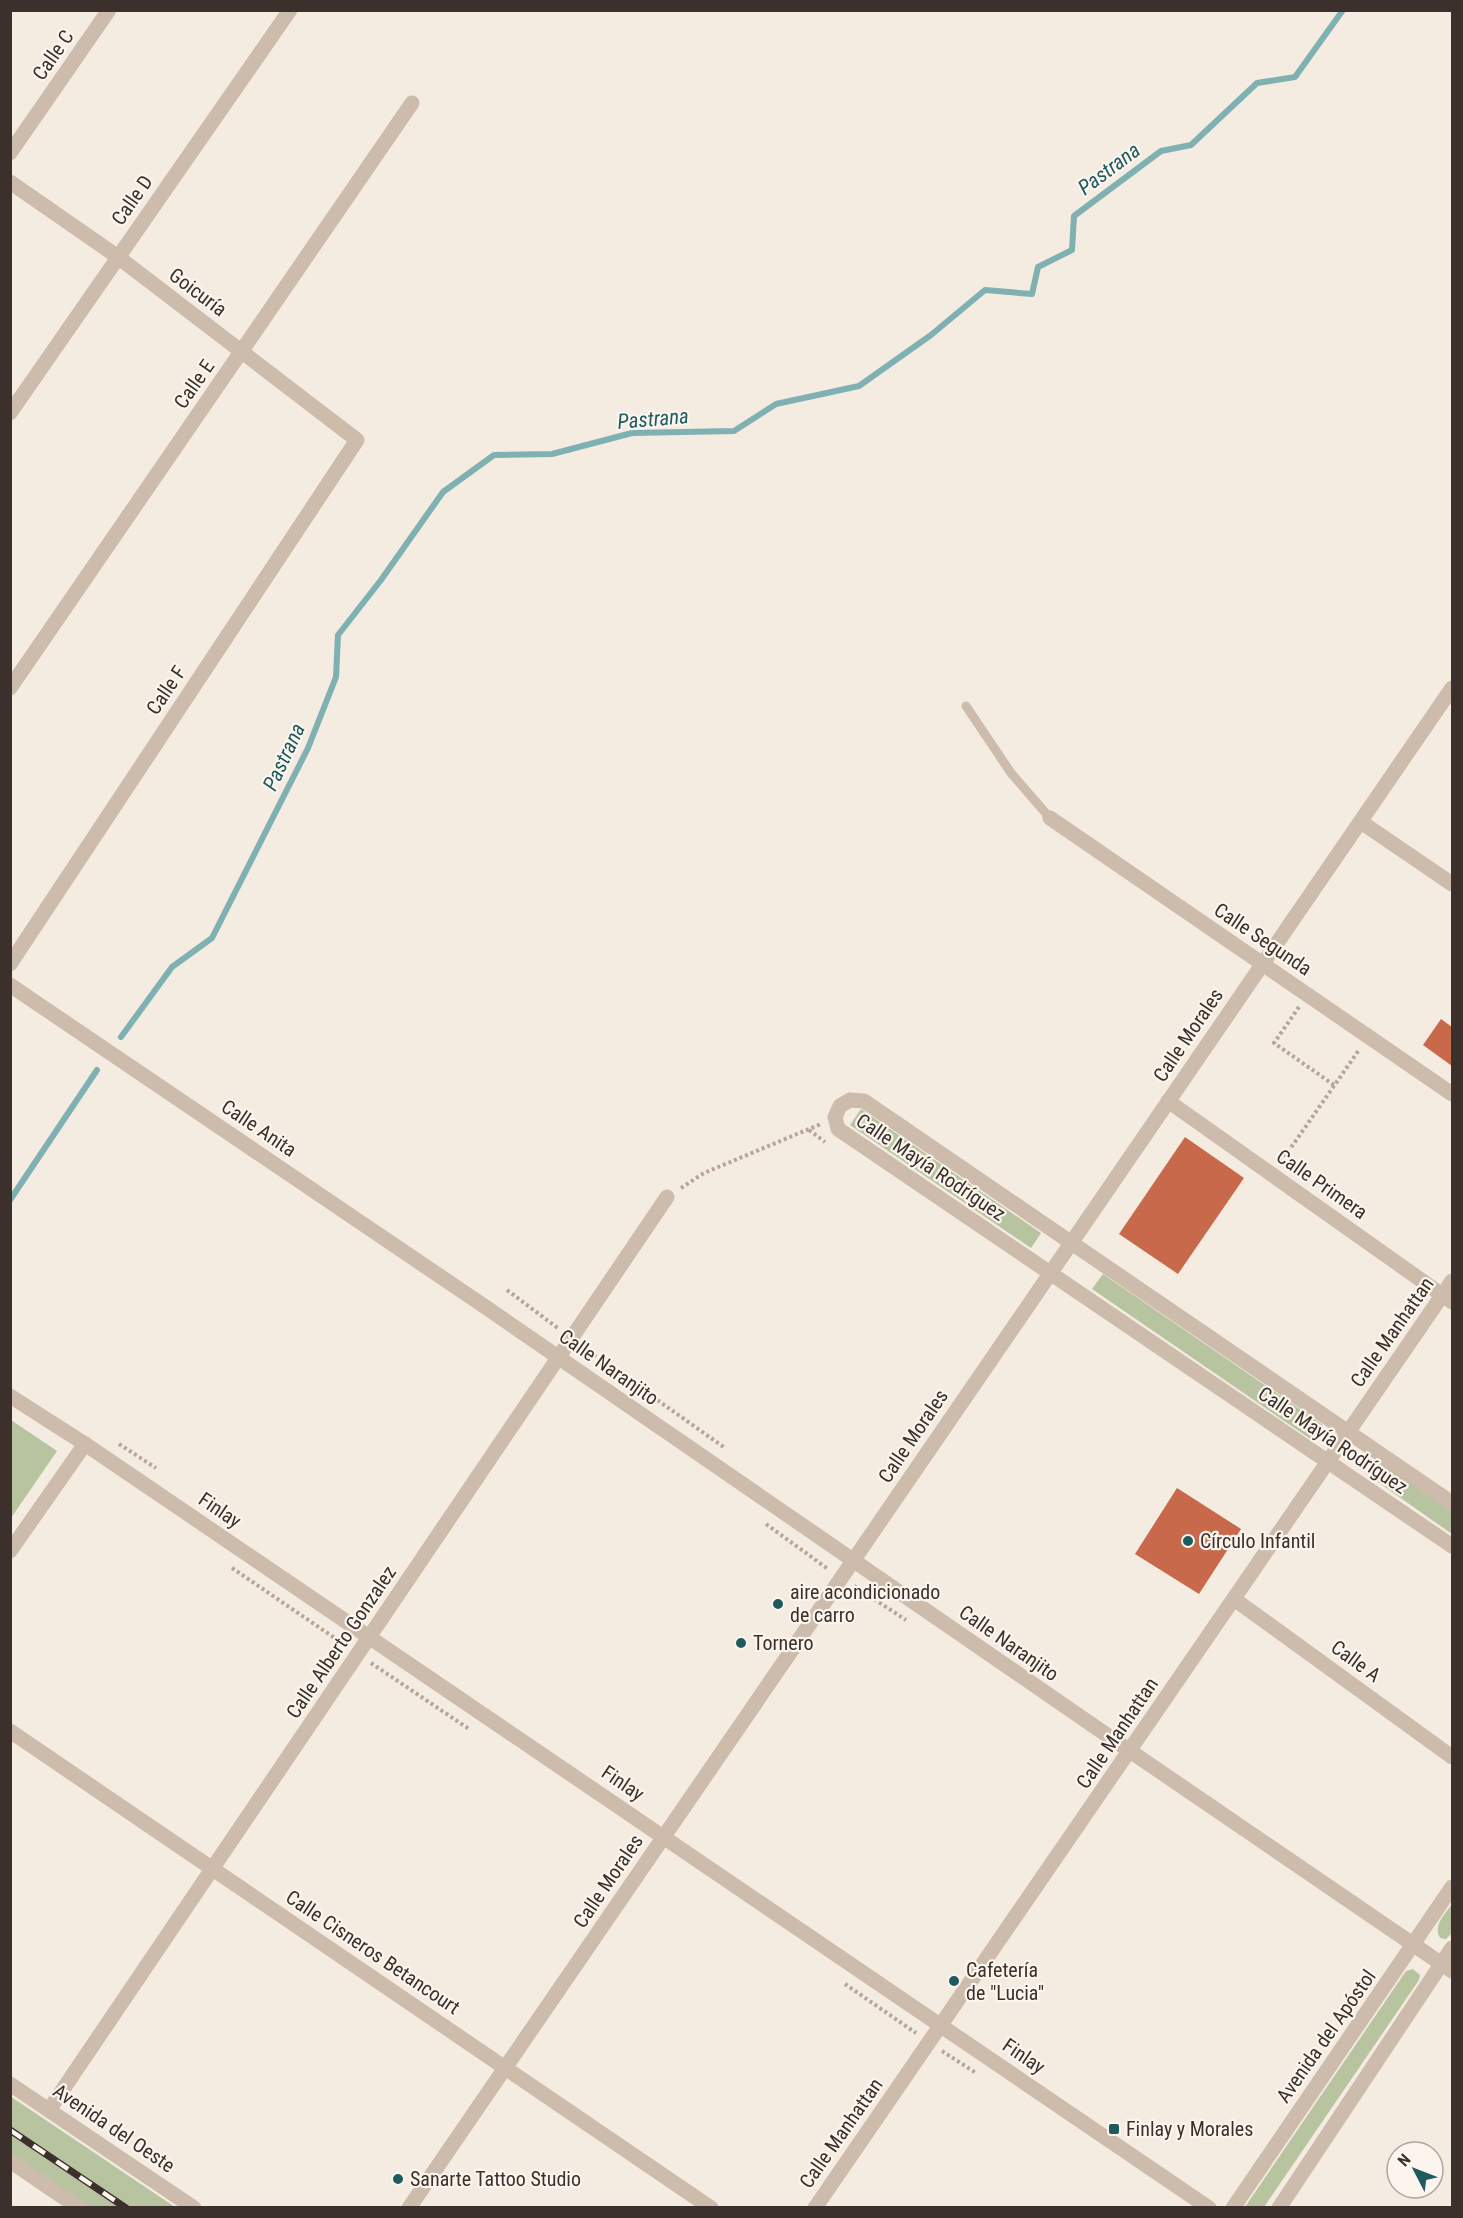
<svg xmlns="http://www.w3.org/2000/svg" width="1463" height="2218" viewBox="0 0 1463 2218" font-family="'Roboto Condensed',sans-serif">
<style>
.green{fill:#b8c4a0}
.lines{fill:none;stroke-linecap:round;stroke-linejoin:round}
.stream{stroke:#7fb0b2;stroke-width:6}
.building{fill:#c8694b}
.path{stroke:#b9a596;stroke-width:4;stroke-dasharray:3 3;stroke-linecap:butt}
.service{stroke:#cdbbac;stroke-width:9}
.minor{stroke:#cdbbac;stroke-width:15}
.tertiary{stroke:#cdbbac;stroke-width:15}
.rail-casing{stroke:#3b302b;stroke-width:7}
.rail{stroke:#fbf5ee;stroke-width:4.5;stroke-dasharray:14;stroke-linecap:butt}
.poi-dot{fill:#1f5a5e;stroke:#fbf5ee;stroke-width:2}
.labels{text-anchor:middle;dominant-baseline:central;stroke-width:4.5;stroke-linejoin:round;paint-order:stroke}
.street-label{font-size:20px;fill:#3b302b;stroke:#fbf5ee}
.poi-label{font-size:20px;fill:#3b302b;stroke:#fbf5ee;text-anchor:start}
.water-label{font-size:21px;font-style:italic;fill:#1f5a5e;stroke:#fbf5ee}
</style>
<rect width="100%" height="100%" fill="#f4ebe1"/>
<g class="green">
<polygon points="861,1109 1041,1233 1031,1248 850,1125"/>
<polygon points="1103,1274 1323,1425 1312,1440 1092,1289"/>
<polygon points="11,1420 57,1451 11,1518"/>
<polygon points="1375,1458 1452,1511 1452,1534 1365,1473"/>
<path d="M1452 1904V1933L1446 1939 1440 1938C1433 1925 1445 1914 1452 1904Z"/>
<polygon points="1413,1969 1420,1975 1419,1980 1264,2207 1245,2207 1406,1971"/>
<polygon points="10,2096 175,2207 88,2207 11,2155"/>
</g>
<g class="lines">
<g class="stream">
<polyline points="121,1037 172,967 212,938 308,748 336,677 338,635 381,580 443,492 494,455 552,454 632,433 734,431 776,404 859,386 931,335 985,290 1032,294 1038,267 1072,250 1074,216 1161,151 1191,145 1257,83 1295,77 1343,10"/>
<polyline points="10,1200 97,1070"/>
</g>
</g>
<g class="building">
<polygon points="1441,1019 1452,1027 1452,1066 1423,1045"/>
<polygon points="1185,1137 1244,1178 1178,1274 1119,1234"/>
<polygon points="1177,1488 1241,1529 1199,1594 1135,1554"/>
</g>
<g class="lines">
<g class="path">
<polyline points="1299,1007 1274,1043 1334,1085"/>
<polyline points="809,1130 825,1142"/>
<polyline points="1281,1162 1359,1050"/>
<polyline points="681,1188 704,1173 821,1124"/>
<polyline points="507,1290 559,1329"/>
<polyline points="584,1348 725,1448"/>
<polyline points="119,1444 156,1468"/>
<polyline points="766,1524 828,1569"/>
<polyline points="232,1568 345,1645"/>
<polyline points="854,1586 906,1620"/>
<polyline points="371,1663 469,1729"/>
<polyline points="845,1984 916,2033"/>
<polyline points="942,2051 976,2073"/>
</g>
<polyline class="service" points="966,706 1011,773 1050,818"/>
<g class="minor">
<polyline points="10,153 109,10"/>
<polyline points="10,182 118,257 357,440 10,964"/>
<polyline points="10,413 290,10"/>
<polyline points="10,688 412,103"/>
<polyline points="1050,818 1452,1094"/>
<polyline points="1361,822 1452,884"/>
<polyline points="10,985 484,1306 1130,1751 1452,1971"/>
<polyline points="1168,1101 1452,1302"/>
<polyline points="1452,1503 864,1101 850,1100 840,1106 835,1117 838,1129 1452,1546"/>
<polyline points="1234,1599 1452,1757"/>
<polyline points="10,2084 194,2208"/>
<polyline points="49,2110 667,1197"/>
<polyline points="10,2161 79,2208"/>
<polyline points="409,2208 1452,688"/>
<polyline points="815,2208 1452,1281"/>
</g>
<g class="tertiary">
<polyline points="10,1396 85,1444 1209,2208"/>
<polyline points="10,1551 85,1444"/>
<polyline points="10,1731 711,2208"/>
<polyline points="1233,2208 1452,1887"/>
<polyline points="1279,2208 1452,1948"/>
</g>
<g class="rail-casing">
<polyline id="rail" points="10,2130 126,2208"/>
</g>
<use href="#rail" class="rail"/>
</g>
<g class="poi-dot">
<circle cx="1188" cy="1541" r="6"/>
<circle cx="778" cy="1604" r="6"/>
<circle cx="741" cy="1643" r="6"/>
<circle cx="954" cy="1981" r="6"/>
<rect x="1108" y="2123" width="12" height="12" rx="3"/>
<circle cx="398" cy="2179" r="6"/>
</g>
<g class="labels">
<g class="street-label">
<text transform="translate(53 55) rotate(-55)">Calle C</text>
<text transform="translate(132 200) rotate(-55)">Calle D</text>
<text transform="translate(198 292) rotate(37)">Goicuría</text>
<text transform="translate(194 384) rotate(-55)">Calle E</text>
<text transform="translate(166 690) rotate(-56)">Calle F</text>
<text transform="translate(1263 939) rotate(34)">Calle Segunda</text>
<text transform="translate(1188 1035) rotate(-56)">Calle Morales</text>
<text transform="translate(259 1128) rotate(34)">Calle Anita</text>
<text transform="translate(931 1167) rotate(34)">Calle Mayía Rodríguez</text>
<text transform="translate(1322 1184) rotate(35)">Calle Primera</text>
<text transform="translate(1392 1332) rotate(-55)">Calle Manhattan</text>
<text transform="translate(609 1367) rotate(35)">Calle Naranjito</text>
<text transform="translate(913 1436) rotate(-56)">Calle Morales</text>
<text transform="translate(1333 1440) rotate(34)">Calle Mayía Rodríguez</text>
<text transform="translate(220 1510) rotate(34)">Finlay</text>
<text transform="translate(341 1642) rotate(-56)">Calle Alberto Gonzalez</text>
<text transform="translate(1009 1643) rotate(35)">Calle Naranjito</text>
<text transform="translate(1356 1661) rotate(36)">Calle A</text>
<text transform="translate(1117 1733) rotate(-56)">Calle Manhattan</text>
<text transform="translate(623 1783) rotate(34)">Finlay</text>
<text transform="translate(608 1881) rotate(-56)">Calle Morales</text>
<text transform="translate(373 1952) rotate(34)">Calle Cisneros Betancourt</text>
<text transform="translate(1326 2036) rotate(-55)">Avenida del Apóstol</text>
<text transform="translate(1024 2056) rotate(34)">Finlay</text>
<text transform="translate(114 2128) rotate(34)">Avenida del Oeste</text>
<text transform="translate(841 2133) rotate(-55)">Calle Manhattan</text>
</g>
<g class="poi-label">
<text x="1200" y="1541">Círculo Infantil</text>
<text x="790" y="1592">aire acondicionado<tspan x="790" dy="23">de carro</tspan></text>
<text x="753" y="1643">Tornero</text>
<text x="966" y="1970">Cafetería<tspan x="966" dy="23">de "Lucia"</tspan></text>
<text x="1126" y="2129">Finlay y Morales</text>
<text x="410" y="2179">Sanarte Tattoo Studio</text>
</g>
<g class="water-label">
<text transform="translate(1109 169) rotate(-37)">Pastrana</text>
<text transform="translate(653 419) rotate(-5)">Pastrana</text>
<text transform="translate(284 757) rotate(-65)">Pastrana</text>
</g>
</g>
<rect width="1463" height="2218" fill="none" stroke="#3b302b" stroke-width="24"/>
<g transform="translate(1415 2170) rotate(312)"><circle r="28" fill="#fbf5ee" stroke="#aea6a0" stroke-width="1.5"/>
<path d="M0-4.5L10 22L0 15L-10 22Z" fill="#1f5a5e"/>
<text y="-9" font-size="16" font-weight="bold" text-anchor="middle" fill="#3b302b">N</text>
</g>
</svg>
